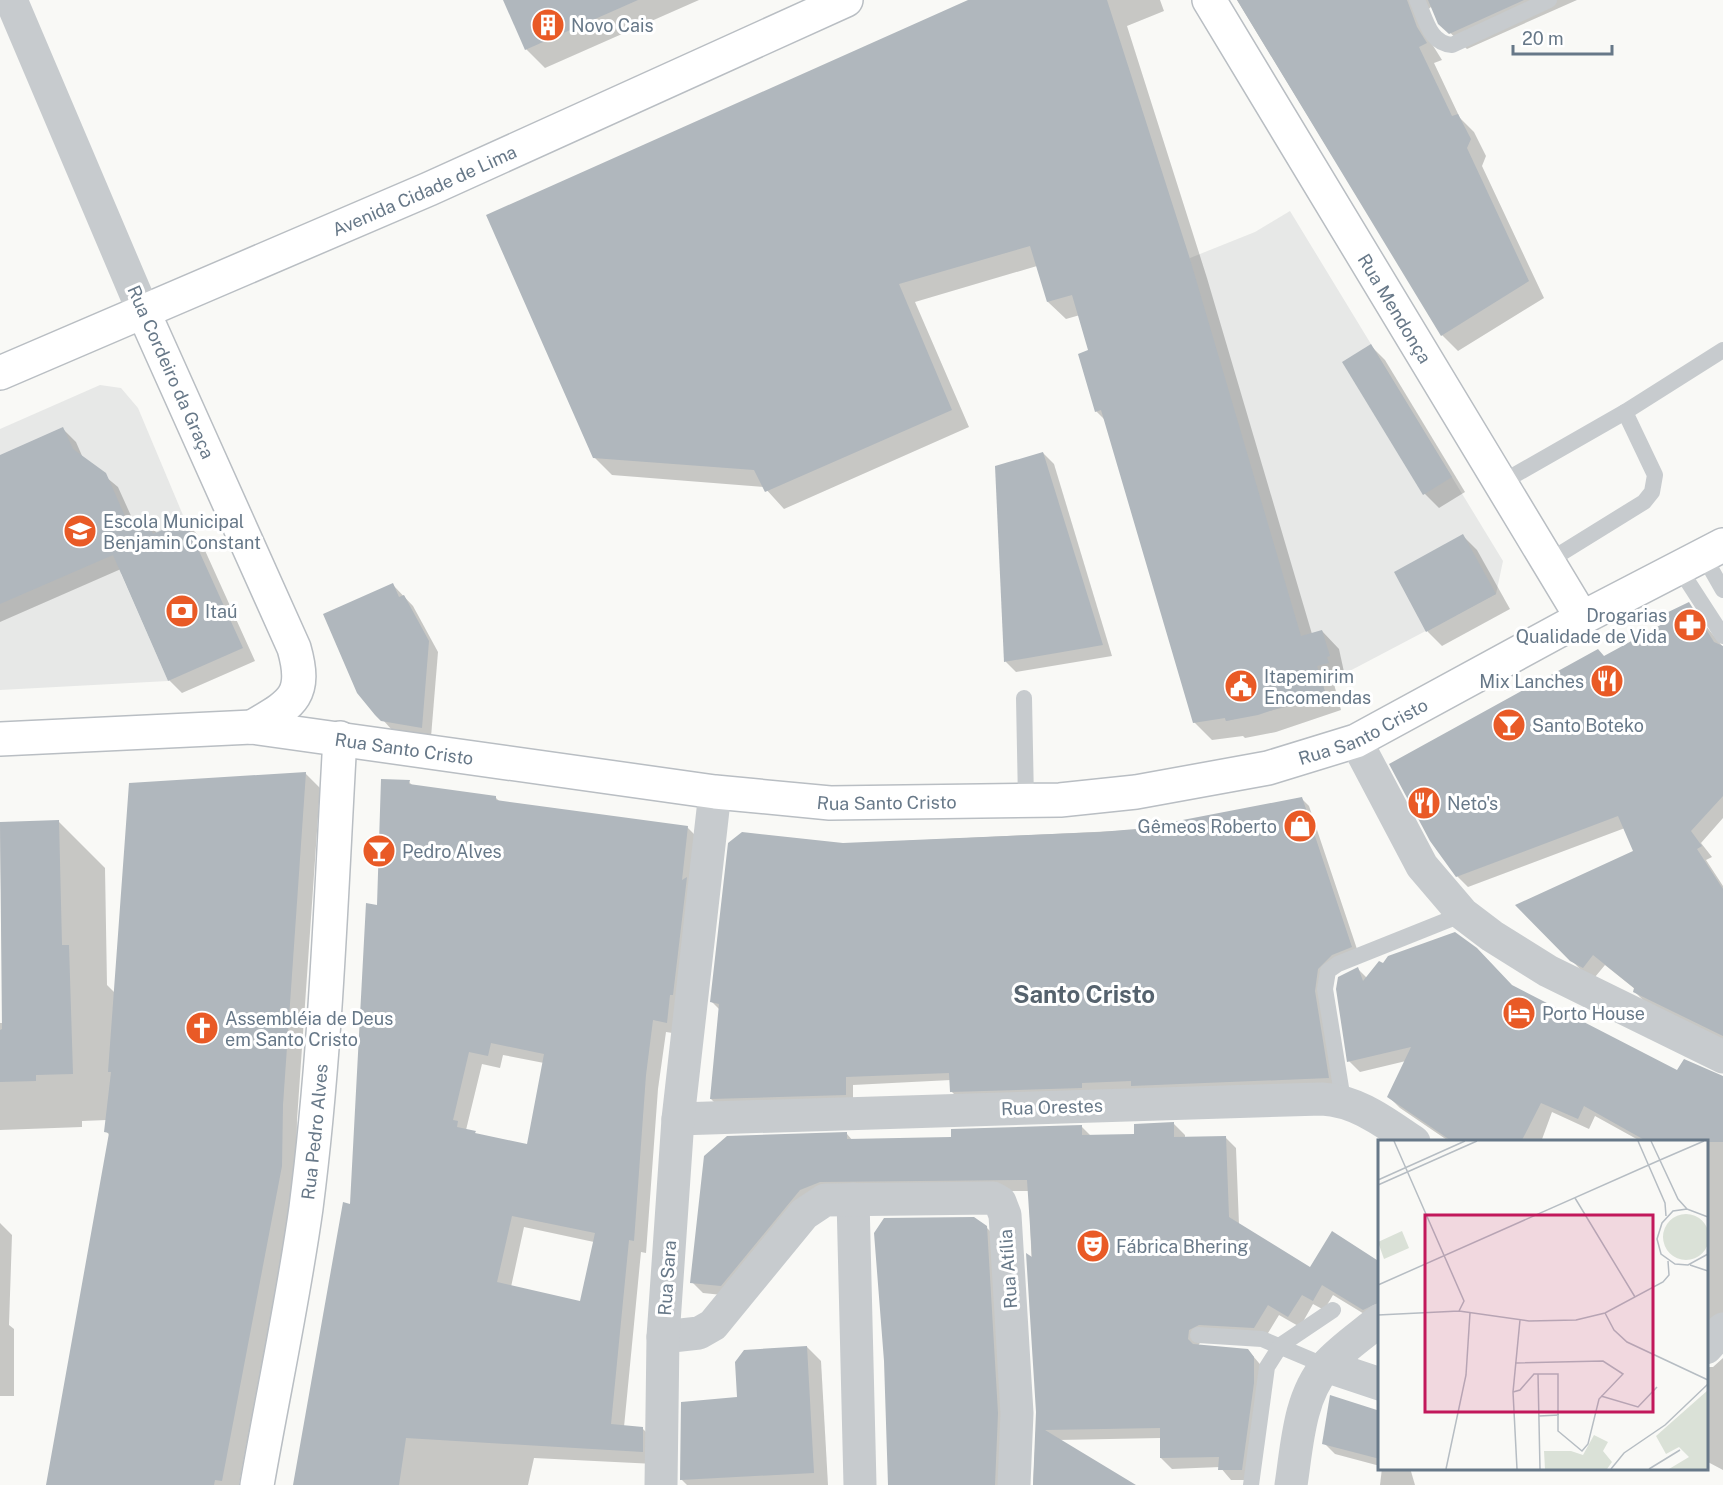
<svg xmlns="http://www.w3.org/2000/svg" width="1723" height="1485" viewBox="0 0 1723 1485" font-family="'Public Sans',sans-serif">
<style>
.built{fill:#e7e8e7}
.shadow{fill:#0003;fill-rule:evenodd}
.building{fill:#b0b7bd;fill-rule:evenodd}
.lines{fill:none;stroke-linecap:round;stroke-linejoin:round}
.secondary-casing{stroke:#b9bec3;stroke-width:36}
.lane{stroke:#c7cbce;stroke-width:16}
.street{stroke:#c7cbce;stroke-width:33}
.secondary{stroke:#fff;stroke-width:33}
.labels{text-anchor:middle;dominant-baseline:central;stroke-width:6;stroke-linejoin:round;paint-order:stroke}
.poi-label{font-size:18px;fill:#677888;stroke:#fff;text-anchor:start}
.street-label{font-size:18px;fill:#677888;stroke:#fff}
.district-label{font-size:24px;font-weight:bold;fill:#55626d;stroke:#fff}
.inset-road{fill:none;stroke:#b6bdc3;stroke-width:1.5}
.view{fill:#c2185b;fill-opacity:0.15;stroke:#c2185b;stroke-width:3}
.inset-edge{fill:none;stroke:#677888;stroke-width:3}
</style>
<rect width="100%" height="100%" fill="#f9f9f6"/>
<g class="built">
<polygon points="1290,211 1503,561 1496,594 1323,685 1325,692 1286,707 1226,721 1208,663 1190,258 1255,232"/>
<polygon points="100,385 121,388 138,408 185,520 136,542 145,562 121,574 168,681 0,690 0,429"/>
</g>
<g class="shadow">
<polygon points="504,0 699,0 545,68 526,49"/>
<polygon points="975,0 1160,0 1164,11 1127,26 1207,278 1312,634 1322,631 1339,649 1346,681 1334,684 1341,710 1276,732 1245,738 1243,736 1212,740 1194,722 1106,421 1096,411 1090,351 1080,315 1066,319 1048,302 1037,266 915,302 969,427 784,509 764,487 612,475 594,457"/>
<polygon points="1237,0 1577,0 1467,49 1440,23 1432,6 1422,15 1432,44 1442,60 1434,63 1460,118 1474,132 1486,156 1482,166 1544,298 1458,351 1442,335"/>
<polygon points="1371,346 1385,360 1465,492 1439,508 1425,494 1344,363"/>
<polygon points="63,429 76,442 83,458 118,487 137,529 148,524 158,534 185,522 198,535 255,661 182,693 169,680 121,569 0,622 0,457"/>
<polygon points="1043,453 1054,464 1112,656 1016,672 1006,662"/>
<polygon points="1463,536 1477,550 1510,609 1442,646 1428,632 1396,573"/>
<polygon points="393,585 413,606 438,652 431,737 392,730 383,720"/>
<polygon points="1688,604 1723,647 1723,818 1701,843 1712,857 1706,860 1723,886 1723,1040 1645,1002 1634,991 1635,989 1605,965 1595,977 1582,971 1517,905 1634,852 1625,828 1468,887 1457,876 1604,657 1668,622"/>
<polygon points="305,773 320,788 297,1120 296,1181 239,1485 47,1485 110,1136 106,1131 107,1120 82,1121 82,1127 0,1130 0,1023 3,1023 0,823 59,822 105,868 107,985 115,993"/>
<path d="M409 782 413 786 496 798 500 802 687 827 700 840 679 1034 666 1032 658 1089 646 1253 641 1252 624 1427 642 1428 655 1441V1464L534 1458 528 1485H295L351 1206 379 907ZM503 1055 544 1063 528 1146 478 1136 466 1130 482 1064 500 1068ZM524 1227 594 1242 581 1303 511 1287Z"/>
<polygon points="1301,798 1309,806 1359,955 1325,977 1336,1085 959,1099 951,1091 951,1080 853,1085 853,1102 719,1107 711,1099 720,1010 712,1002 842,844 1136,830"/>
<polygon points="1358,969 1367,978 1512,987 1677,1072 1723,1077 1723,1325 1706,1344 1706,1142 1642,1142 1595,1116 1589,1129 1552,1112 1541,1142 1450,1142 1400,1108 1389,1097 1406,1061 1360,1072 1349,1061"/>
<polygon points="1174,1124 1185,1135 1185,1138 1225,1137 1236,1148 1239,1225 1311,1269 1380,1264 1380,1317 1374,1320 1333,1295 1324,1310 1313,1304 1300,1327 1279,1315 1265,1338 1204,1336 1198,1346 1248,1350 1264,1369 1253,1480 1231,1480 1220,1467 1172,1469 1161,1458 1161,1438 1059,1440 1133,1485 1033,1485 1037,1412 1029,1191 831,1192 732,1296 703,1293 692,1282 847,1134 853,1141 953,1139 1082,1127 1091,1136 1136,1135"/>
<polygon points="0,1223 12,1235 9,1325 14,1329 14,1396 0,1396"/>
<polygon points="986,1227 995,1236 1004,1485 890,1485 885,1361"/>
<polygon points="807,1347 821,1361 828,1485 687,1485 681,1479 738,1399"/>
<polygon points="1723,1358 1723,1470 1706,1461 1706,1367 1713,1367"/>
<polygon points="1380,1412 1380,1466 1335,1454 1324,1443"/>
<polygon points="1382,1468 1410,1468 1415,1485 1380,1485"/>
</g>
<g class="building">
<polygon points="503,0 638,0 525,50"/>
<polygon points="968,0 1107,0 1190,259 1301,636 1322,630 1330,656 1327,657 1329,663 1317,666 1325,692 1258,715 1226,721 1225,718 1193,723 1101,410 1095,412 1078,354 1088,350 1072,295 1047,302 1030,246 899,284 952,410 765,492 754,470 593,458 486,215"/>
<polygon points="1237,0 1407,0 1417,27 1427,43 1419,47 1452,116 1458,114 1471,139 1467,148 1529,281 1441,336"/>
<polygon points="1428,0 1524,0 1449,34 1438,24"/>
<polygon points="1371,344 1452,477 1423,495 1342,362"/>
<polygon points="63,427 73,449 106,473 131,530 148,523 153,534 185,520 243,648 168,681 113,555 0,604 0,455"/>
<polygon points="1043,452 1103,645 1004,662 995,466"/>
<polygon points="1463,534 1496,594 1426,632 1394,572"/>
<polygon points="393,583 399,597 404,595 429,641 422,728 381,721 375,715 357,693 323,614"/>
<polygon points="1689,602 1714,642 1723,646 1723,796 1691,831 1702,846 1697,849 1723,889 1723,1036 1633,992 1634,988 1593,955 1583,968 1570,961 1515,905 1633,851 1618,816 1456,877 1430,841 1389,764 1598,649 1604,656 1626,644 1666,622 1662,615"/>
<polygon points="306,772 283,1105 282,1166 222,1481 215,1480 214,1485 46,1485 109,1133 104,1132 111,1072 108,1072 129,783"/>
<path d="M381 779 410 780 409 784 496 796V800L688 826 682 880 687 877 673 995H670L667 1023 653 1020 646 1075 634 1241 629 1240 611 1424 643 1427V1452L406 1438 399 1485H293L343 1202 350 1204 366 903 377 905ZM491 1043 544 1054 527 1144 475 1133 476 1131 457 1127 458 1121 453 1120 469 1052 488 1056ZM512 1216 595 1233 580 1301 497 1282Z"/>
<polygon points="1302,797 1352,947 1332,955 1318,969 1315,991 1329,1078 1131,1086 1131,1081 1082,1083 1082,1088 950,1092 949,1073 846,1077 846,1095 710,1099 719,1004 710,1002 728,843 742,832 843,843 1100,832 1136,829"/>
<polygon points="59,820 62,945 69,945 73,1074 36,1075 36,1081 0,1082 0,1030 2,1029 0,822"/>
<polygon points="1455,932 1477,948 1512,985 1677,1070 1684,1059 1723,1076 1723,1142 1648,1142 1584,1106 1578,1119 1541,1103 1521,1142 1453,1142 1387,1097 1411,1047 1347,1062 1336,989 1338,977 1358,967 1363,981 1379,961 1383,963 1388,956"/>
<polygon points="1174,1122 1174,1137 1226,1136 1229,1217 1310,1267 1332,1231 1380,1262 1380,1302 1363,1310 1322,1285 1313,1301 1302,1295 1288,1317 1268,1305 1254,1328 1199,1325 1189,1330 1188,1339 1193,1344 1248,1349 1254,1357 1254,1383 1242,1470 1218,1470 1219,1457 1160,1458 1160,1428 1045,1430 1136,1485 1033,1485 1036,1412 1026,1253 1032,1257 1027,1180 820,1182 800,1190 721,1286 690,1283 704,1156 727,1136 847,1132 847,1139 951,1137 951,1129 1082,1125 1082,1135 1134,1134 1134,1124"/>
<polygon points="974,1217 987,1226 998,1413 995,1485 888,1485 884,1361 874,1233 884,1218"/>
<polygon points="807,1346 814,1473 680,1480 681,1402 737,1397 735,1362 744,1350"/>
<polygon points="1330,1395 1380,1411 1380,1459 1322,1444"/>
</g>
<g class="lines">
<g class="secondary-casing">
<g id="secondary">
<path id="s1" d="M1209 0 1582 618"/>
<path d="M143 311 294 648C308 697 291 704 252 727"/>
<path id="s2" d="M0 373 429 189 846 0"/>
<path id="s3" d="M0 739 252 727 715 792 830 803 1060 800 1136 792 1268 768 1356 741 1582 618 1723 545"/>
<path id="s4" d="M257 1485C273 1393 293 1301 306 1208 326 1053 331 895 340 738"/>
</g>
</g>
<g class="lane">
<path d="M1417 0C1426 19 1429 43 1452 45L1549 0"/>
<polyline points="1499,484 1625,412 1723,350"/>
<polyline points="1703,555 1723,590"/>
<polyline points="1547,562 1644,502 1652,492 1655,475 1625,412"/>
<polyline points="1679,568 1723,636"/>
<polyline points="1024,698 1026,801"/>
<polyline points="1343,1100 1325,989 1328,971 1338,964 1463,914"/>
<polyline points="1198,1335 1262,1339 1326,1366"/>
<polyline points="1251,1485 1267,1367 1281,1345 1333,1310"/>
</g>
<g class="street">
<polyline points="11,0 143,311"/>
<polyline points="1356,741 1422,866 1463,914 1492,936 1548,971 1723,1057"/>
<path d="M678 1119 1322 1099C1358 1101 1384 1122 1414 1142"/>
<polyline points="853,1199 860,1485"/>
<polyline points="663,1337 699,1333 713,1325 804,1214 825,1200 993,1198 1000,1202 1005,1215 1017,1413 1014,1485"/>
<polyline points="1706,1348 1723,1329"/>
<polyline points="1326,1366 1380,1384"/>
<polyline points="661,1485 663,1337 678,1119 715,792"/>
<path d="M1291 1485C1297 1446 1299 1397 1326 1366 1341 1349 1362 1335 1380 1320"/>
</g>
<use href="#secondary" class="secondary"/>
</g>
<defs>
<g id="building-disc" transform="scale(1.725)"><circle r="9.5" fill="#e95a26" stroke="#fff"/><path d="M-4-6H4V6H1V3H-1V6H-4ZM-2.5-4.3h1.7v1.8h-1.7ZM.8-4.3h1.7v1.8H.8ZM-2.5-1h1.7V.8h-1.7ZM.8-1h1.7V.8H.8Z" fill="#fff"/></g>
<g id="school-disc" transform="scale(1.725)"><circle r="9.5" fill="#e95a26" stroke="#fff"/><path d="M0-5L7-2L0 1L-7-2ZM-4 1L0 2.5L4 1V4Q0 6-4 4Z" fill="#fff"/></g>
<g id="bank-disc" transform="scale(1.725)"><circle r="9.5" fill="#e95a26" stroke="#fff"/><path d="M-6-4H6V4H-6ZM0-2.3a2.3 2.3 0 1 0 0 4.6a2.3 2.3 0 1 0 0-4.6Z" fill="#fff"/></g>
<g id="pharmacy-disc" transform="scale(1.725)"><circle r="9.5" fill="#e95a26" stroke="#fff"/><path d="M-2-6h4v4h4v4h-4v4h-4v-4h-4v-4h4Z" fill="#fff"/></g>
<g id="restaurant-disc" transform="scale(1.725)"><circle r="9.5" fill="#e95a26" stroke="#fff"/><path d="M-5-6h1v4h1v-4h1v4h1v-4h1v5L-1.5 .5V6h-2V.5L-5-1ZM5-6V6H3V1.5H1.5Q1.5-4 5-6Z" fill="#fff"/></g>
<g id="civic-disc" transform="scale(1.725)"><circle r="9.5" fill="#e95a26" stroke="#fff"/><path d="M-.6-6.5H3V-4.5H.6V-3L4-1V1h2V6H-6V1h2V-1L-.6-3ZM-1.2 2.5V6h2.4V2.5Z" fill="#fff"/></g>
<g id="bar-disc" transform="scale(1.725)"><circle r="9.5" fill="#e95a26" stroke="#fff"/><path d="M-6-5H6L.8 .8V4.5H3.5V6h-7V4.5H-.8V.8Z" fill="#fff"/></g>
<g id="shop-disc" transform="scale(1.725)"><circle r="9.5" fill="#e95a26" stroke="#fff"/><path d="M-5-2.5h2.3a2.7 3.5 0 0 1 5.4 0H5L5.5 6h-11ZM-1.5-2.5h3a1.5 2.3 0 0 0-3 0Z" fill="#fff"/></g>
<g id="hotel-disc" transform="scale(1.725)"><circle r="9.5" fill="#e95a26" stroke="#fff"/><path d="M-6-4.5h1.5V1H6V5H4.5V3h-9V5H-6ZM-4 0a1.8 1.8 0 1 1 3.6 0ZM.5 0V-2.5h3Q6-2.5 6 0Z" fill="#fff"/></g>
<g id="church-disc" transform="scale(1.725)"><circle r="9.5" fill="#e95a26" stroke="#fff"/><path d="M-1.2-6h2.4v3.5h3.3v2.4h-3.3V6h-2.4V-.1h-3.3v-2.4h3.3Z" fill="#fff"/></g>
<g id="theatre-disc" transform="scale(1.725)"><circle r="9.5" fill="#e95a26" stroke="#fff"/><path d="M-5-5.5Q0-4 5-5.5V0Q5 5 0 6Q-5 5-5 0ZM-3.3-2.5H-1v1.5H-3.3ZM1-2.5H3.3v1.5H1ZM-2.8 1Q0 5.5 2.8 1Z" fill="#fff"/></g>
</defs>
<g fill-rule="evenodd">
<use href="#building-disc" x="548" y="25"/>
<use href="#school-disc" x="80" y="531"/>
<use href="#bank-disc" x="182" y="611"/>
<use href="#pharmacy-disc" x="1690" y="625"/>
<use href="#restaurant-disc" x="1607" y="681"/>
<use href="#civic-disc" x="1241" y="686"/>
<use href="#bar-disc" x="1509" y="725"/>
<use href="#restaurant-disc" x="1424" y="803"/>
<use href="#shop-disc" x="1300" y="826"/>
<use href="#bar-disc" x="379" y="851"/>
<use href="#hotel-disc" x="1519" y="1013"/>
<use href="#church-disc" x="202" y="1028"/>
<use href="#theatre-disc" x="1093" y="1246"/>
</g>
<g class="labels">
<g class="poi-label">
<text x="571" y="25">Novo Cais</text>
<text x="103" y="521">Escola Municipal<tspan x="103" dy="21">Benjamin Constant</tspan></text>
<text x="205" y="611">Itaú</text>
<text x="1667" y="615" text-anchor="end">Drogarias<tspan x="1667" dy="21">Qualidade de Vida</tspan></text>
<text x="1264" y="676">Itapemirim<tspan x="1264" dy="21">Encomendas</tspan></text>
<text x="1584" y="681" text-anchor="end">Mix Lanches</text>
<text x="1532" y="725">Santo Boteko</text>
<text x="1447" y="803">Neto's</text>
<text x="1277" y="826" text-anchor="end">Gêmeos Roberto</text>
<text x="402" y="851">Pedro Alves</text>
<text x="1542" y="1013">Porto House</text>
<text x="225" y="1018">Assembléia de Deus<tspan x="225" dy="21">em Santo Cristo</tspan></text>
<text x="1116" y="1246">Fábrica Bhering</text>
</g>
<g class="street-label">
<text stroke="none"><textPath href="#s2" startOffset="462">Avenida Cidade de Lima</textPath></text>
<text stroke="none"><textPath href="#s1" startOffset="360">Rua Mendonça</textPath></text>
<text transform="translate(171 372) rotate(66)">Rua Cordeiro da Graça</text>
<text stroke="none"><textPath href="#s3" startOffset="1378">Rua Santo Cristo</textPath></text>
<text stroke="none"><textPath href="#s3" startOffset="406">Rua Santo Cristo</textPath></text>
<text stroke="none"><textPath href="#s3" startOffset="892">Rua Santo Cristo</textPath></text>
<text transform="translate(1052 1107) rotate(-2)">Rua Orestes</text>
<text stroke="none"><textPath href="#s4" startOffset="358">Rua Pedro Alves</textPath></text>
<text transform="translate(1008 1269) rotate(-94)">Rua Atília</text>
<text transform="translate(667 1278) rotate(-86)">Rua Sara</text>
</g>
<g class="district-label">
<text x="1084" y="994">Santo Cristo</text>
</g>
</g>
<g transform="translate(1378 1140)">
<rect width="330" height="330" fill="#f9f9f6"/>
<path d="M285 97a23 23 0 1 1 46 0a23 23 0 1 1-46 0ZM24 91 31 108 6 119 0 102ZM330 250V329H291L311 317 301 307 288 314 278 296ZM216 295 230 302 225 311 234 322 229 329H167L166 311H193L205 315Z" fill="#dae1d7"/>
<path class="inset-road" d="M16 1 86 161 81 171M260 1 287 63 288 76M273 1 300 59 309 69M282 20 326 1M0 40 87 1M0 45 99 1M197 58 257 157M330 77 309 69 295 71 284 83 279 99 283 114 297 124 310 125 330 114M312 125 330 131M0 145 282 20M227 173 236 190 249 202 330 240M0 175 81 171 151 181 198 180 227 173 285 142 291 135 290 121M160 234 162 329M135 252 142 250 156 234H180V291L204 311 210 304 221 259 245 234 225 221 137 223M223 256 260 267 279 247M161 276 181 275M68 329 88 235 92 173M139 329 135 252 142 180M233 329 246 313 287 285 330 244M271 329 302 310"/>
<path class="view" d="M47 75H275V272H47Z"/>
<rect width="330" height="330" class="inset-edge"/>
</g>
<path d="M1513 45v9h99v-9" fill="none" stroke="#677888" stroke-width="3"/>
<text x="1522" y="45" font-size="18" fill="#677888" stroke="#ffffff" stroke-width="4.5" paint-order="stroke">20 m</text>
</svg>
